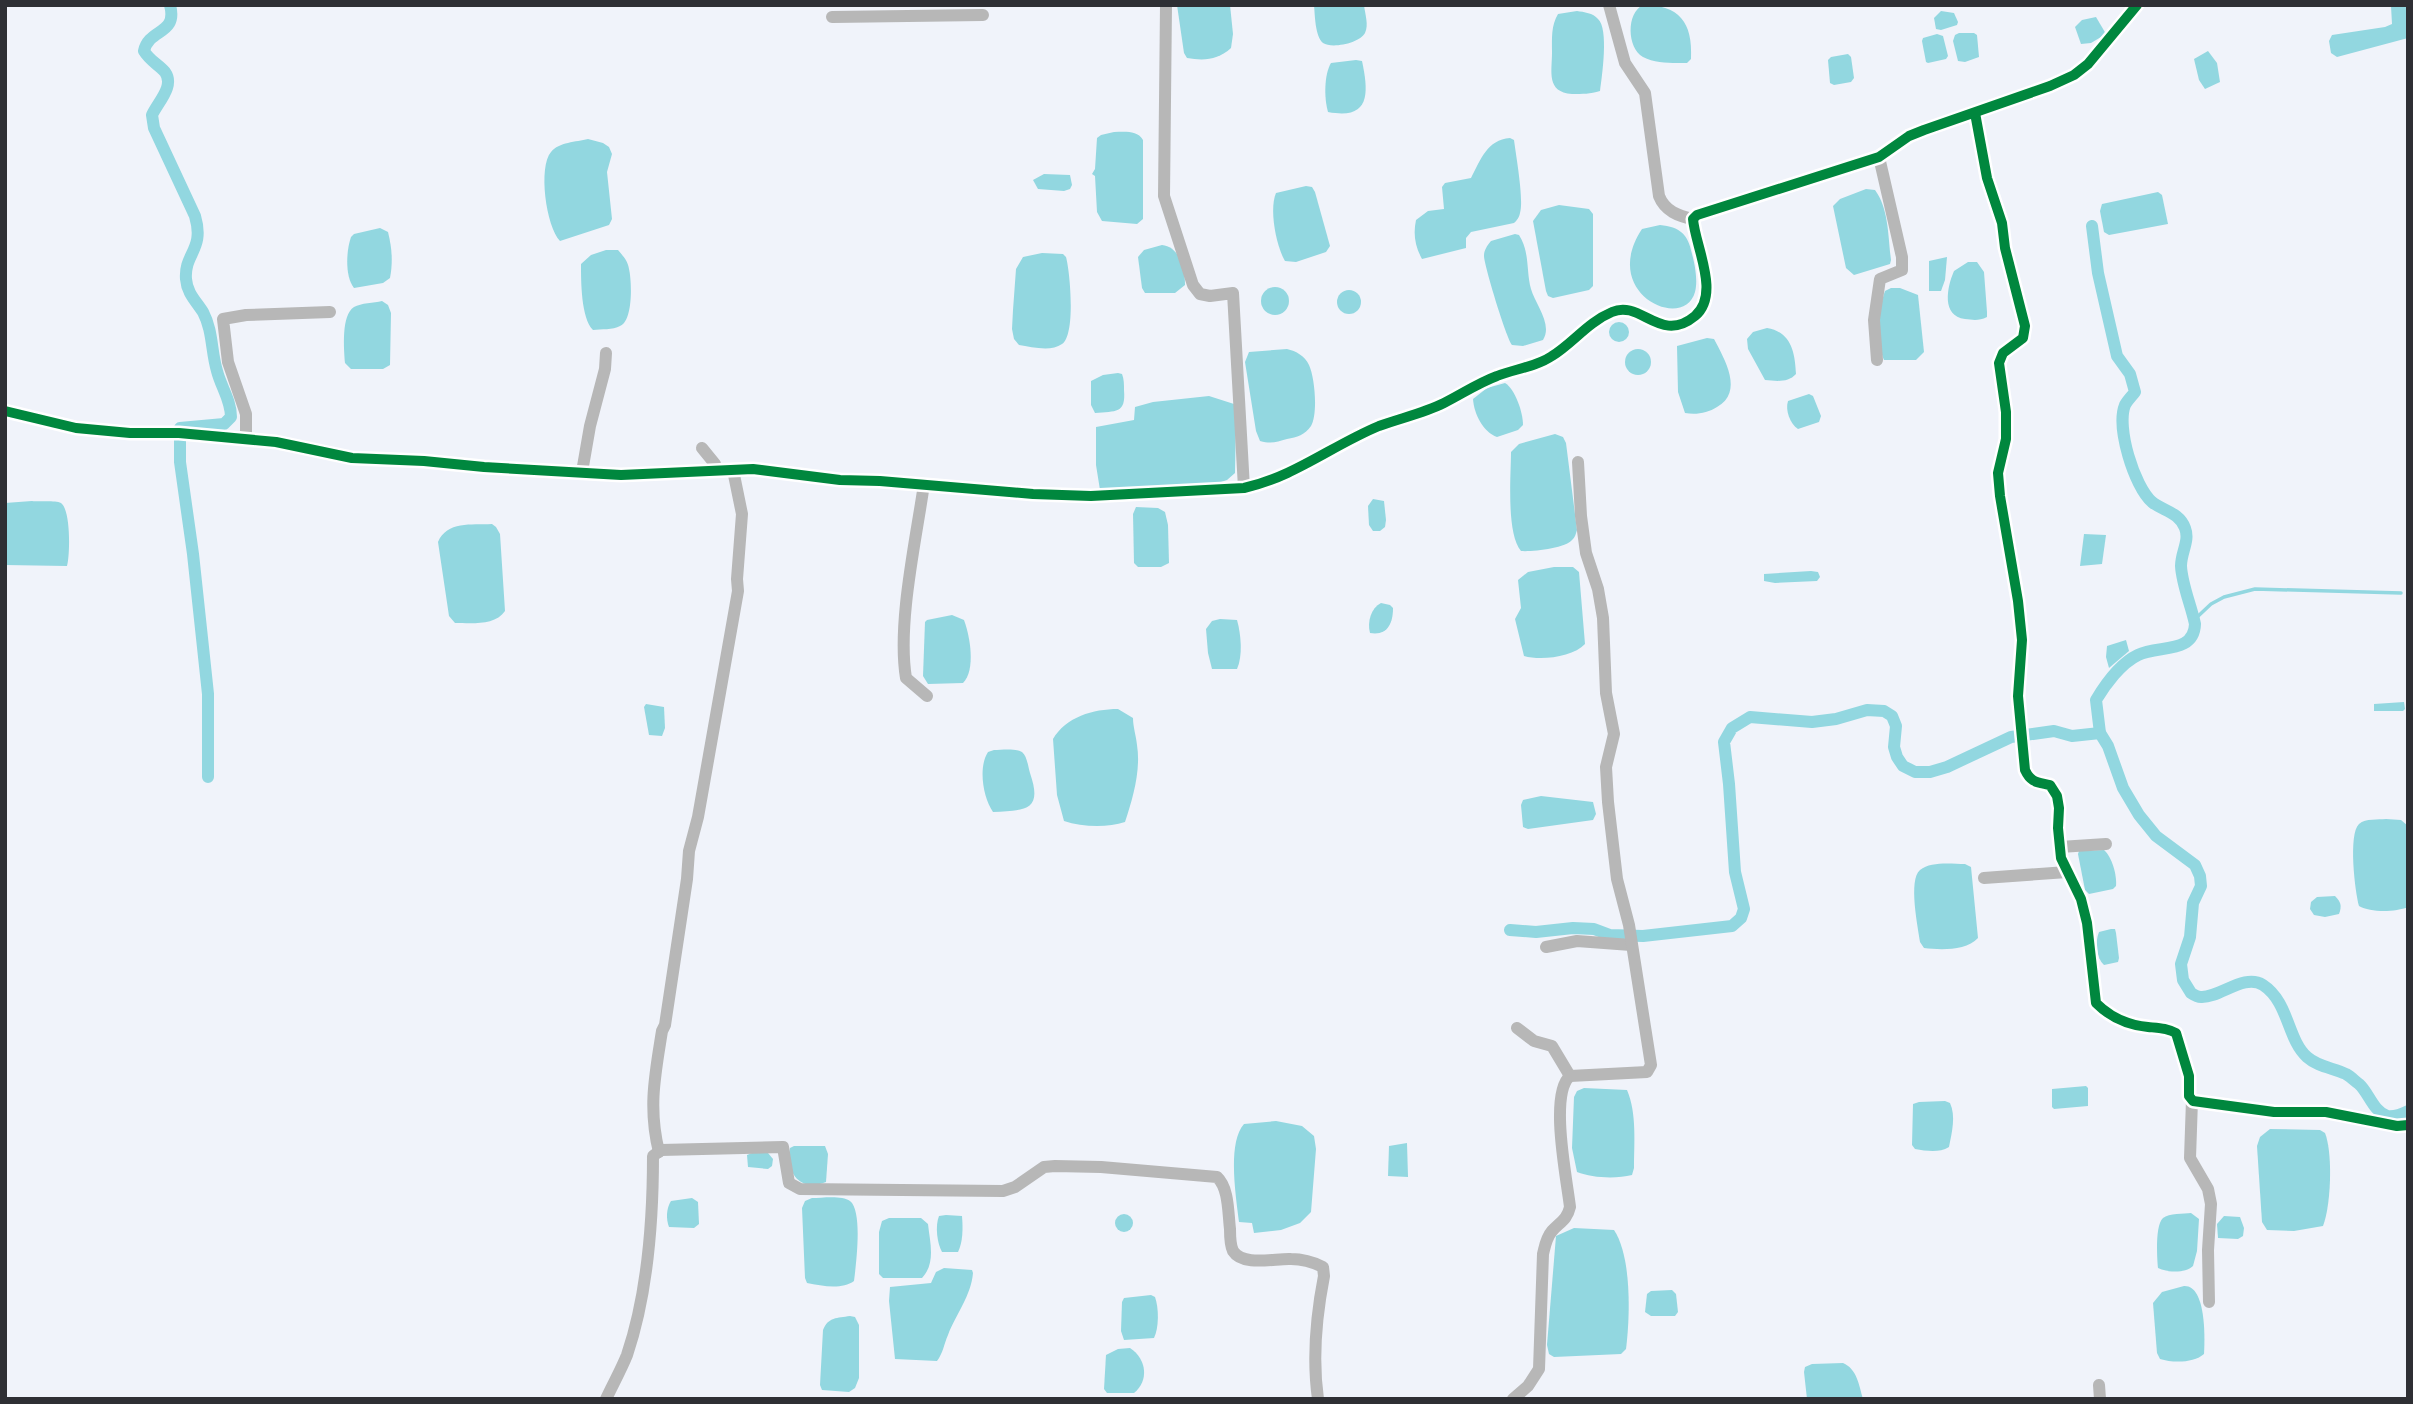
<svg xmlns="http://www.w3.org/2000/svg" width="2413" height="1404" viewBox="0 0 2413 1404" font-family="Arial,sans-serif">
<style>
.water{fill:#92d7e0}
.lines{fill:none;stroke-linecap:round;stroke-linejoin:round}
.stream{stroke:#92d7e0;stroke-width:3.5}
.canal{stroke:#92d7e0;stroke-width:12}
.minor{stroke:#b7b7b7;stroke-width:12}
.cycleway-casing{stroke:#fff;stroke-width:15}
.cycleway{stroke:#00873e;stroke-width:10}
</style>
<rect width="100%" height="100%" fill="#f0f3fa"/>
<g class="water">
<path d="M1177 5H1230L1233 34 1231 48C1218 60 1204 61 1187 58L1184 53Z"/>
<path d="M1314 5H1364C1365 14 1369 25 1365 33 1360 43 1332 49 1323 43 1315 36 1315 15 1314 5Z"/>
<path d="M1643 5C1679 5 1693 22 1691 59L1687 63C1673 63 1656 64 1643 57 1627 48 1626 13 1643 5Z"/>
<polygon points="2408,5 2408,38 2337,57 2331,53 2329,41 2332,35 2385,27 2392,24 2391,6"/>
<path d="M1577 11C1584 12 1593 13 1598 19 1609 29 1602 76 1600 91 1590 94 1583 94 1572 94 1546 92 1552 72 1552 52 1552 38 1551 26 1558 14Z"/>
<polygon points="1941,11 1954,13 1958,22 1957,25 1941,30 1936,29 1934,18"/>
<polygon points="2096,17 2106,34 2091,43 2081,44 2075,27 2082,20"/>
<polygon points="1959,33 1974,33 1977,35 1979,57 1965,62 1958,61 1953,41 1955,35"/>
<polygon points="1937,34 1943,36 1948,56 1946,59 1928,63 1926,62 1922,41 1923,38"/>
<polygon points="2208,51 2217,63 2220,82 2205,89 2199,80 2194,59"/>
<polygon points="1848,54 1851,57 1854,78 1851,82 1834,85 1830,83 1828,60 1831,57"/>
<path d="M1356 60 1362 61C1369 94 1370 120 1328 112 1324 98 1324 75 1331 63Z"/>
<path d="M1114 132C1125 132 1137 130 1143 140V219L1137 224 1102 221 1097 212 1095 176 1092 174 1095 169 1097 138 1101 135Z"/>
<path d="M1510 138 1514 140C1516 156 1524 200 1520 213 1519 218 1517 220 1514 223L1471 232 1466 238V248L1422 259C1415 246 1413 234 1416 220L1428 211 1444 209 1442 187 1445 183 1471 178C1481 159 1487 140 1510 138Z"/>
<path d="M588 139 603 143 609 147 612 154 607 172 612 219 609 225 560 241C546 226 538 167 551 152 559 142 576 142 588 139Z"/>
<polygon points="1044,174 1070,175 1072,185 1070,189 1064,191 1038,189 1033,180"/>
<path d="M1306 186 1312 187 1315 192 1330 246 1326 252 1296 262 1285 261C1276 246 1269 209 1276 193Z"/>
<path d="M1866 189 1875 190C1889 209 1888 237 1891 260L1890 264 1854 275 1846 268 1833 206 1840 199Z"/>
<polygon points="2158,192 2162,195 2168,224 2109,235 2104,232 2100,211 2102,204"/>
<polygon points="1559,205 1589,209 1593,214 1593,286 1589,290 1553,298 1548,296 1546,291 1533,221 1541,210"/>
<path d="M1660 225C1680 227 1688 234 1692 254 1695 265 1698 281 1695 292 1684 332 1599 294 1642 229Z"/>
<path d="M380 228 388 232C392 248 393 262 390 278L383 283 354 288C345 277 346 251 351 237L354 234Z"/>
<path d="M1515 234 1519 235C1530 252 1526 271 1531 289 1535 304 1553 324 1543 340L1523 346 1512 345C1506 337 1484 265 1484 256 1484 250 1487 246 1491 241Z"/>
<path d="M1162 245C1180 247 1185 269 1185 285L1175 293H1145L1142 288 1138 257 1144 250Z"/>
<path d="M606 250H618C623 256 628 261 629 269 632 282 633 321 620 326 613 330 601 329 593 330 581 318 581 281 581 264L591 255Z"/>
<path d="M1042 253 1063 254 1066 257C1070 271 1076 335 1062 344 1051 352 1032 347 1019 345L1014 339 1012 329 1013 310 1016 269 1023 257Z"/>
<polygon points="1947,257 1945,280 1941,291 1929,291 1929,261"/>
<path d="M1968 262H1977L1984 272 1987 312V317C1979 321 1973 320 1965 319 1941 316 1947 287 1954 271Z"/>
<circle cx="1275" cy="301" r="14"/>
<path d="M1891 288H1900L1918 295 1924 352 1916 360H1884C1876 343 1878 310 1885 291Z"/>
<circle cx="1349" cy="302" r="12"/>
<path d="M382 301 388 305 391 313 390 365 383 369H351L345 363C344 349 341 315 354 307 361 303 374 303 382 301Z"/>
<circle cx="1619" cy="332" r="10"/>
<path d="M1767 328C1791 332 1795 352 1796 374 1788 383 1776 381 1765 380L1748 349 1747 339 1753 332Z"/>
<path d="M1707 338 1714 339C1725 360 1744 392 1717 407 1708 413 1696 415 1685 413L1678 392 1677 346Z"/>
<circle cx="1638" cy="362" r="13"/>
<path d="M1287 349C1296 351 1305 356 1309 365 1315 378 1318 414 1311 426 1305 435 1297 437 1287 439 1277 442 1271 444 1260 441L1256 431 1245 362 1249 352Z"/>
<path d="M1118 373 1122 374C1124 379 1124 384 1124 390 1126 414 1116 411 1095 413L1091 405V381L1103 375Z"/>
<path d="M1505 383C1515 389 1523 412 1523 425L1518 430 1497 437C1483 432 1474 414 1473 399L1487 388Z"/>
<path d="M1809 394 1813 396 1821 416 1819 422 1798 429C1790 424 1785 410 1788 401Z"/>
<polygon points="1209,396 1234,404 1236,416 1235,473 1227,480 1218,483 1100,490 1096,465 1096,427 1134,420 1135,407 1153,402"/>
<path d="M1555 434 1563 437 1566 443 1577 530C1576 533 1575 538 1572 540 1566 548 1532 552 1521 551 1506 533 1511 476 1511 452L1519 444Z"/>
<polygon points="1373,499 1384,501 1386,520 1385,527 1380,531 1373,531 1369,525 1368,506"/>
<path d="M32 501C39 502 55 500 61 503 71 510 70 556 67 566L5 565V503Z"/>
<polygon points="1136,507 1158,508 1165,512 1168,525 1169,563 1161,567 1138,567 1134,563 1133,514"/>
<path d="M492 524 496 527 500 534 505 611C495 626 471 623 455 623L449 616 438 542C447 521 471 525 492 524Z"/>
<polygon points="2084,534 2106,535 2102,564 2080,566"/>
<path d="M1554 567H1573L1579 572 1585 644C1573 657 1541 661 1524 656L1515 619 1521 608 1518 580 1528 572Z"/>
<polygon points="1811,571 1818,572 1820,577 1817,581 1775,583 1764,581 1764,574"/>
<path d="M1381 603 1390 605 1393 608C1393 624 1387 636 1370 633 1367 622 1371 608 1381 603Z"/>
<path d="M952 615 964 620C970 636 976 670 963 683L928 684 923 676 925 622 927 620Z"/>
<path d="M1220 619 1237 620C1241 634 1243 656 1237 669H1212L1208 653 1206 629 1212 621Z"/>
<polygon points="2126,640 2129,651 2109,668 2106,657 2107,646"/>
<polygon points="2404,702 2405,709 2403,711 2374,711 2374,704"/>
<polygon points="646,704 664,707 665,728 662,736 649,735 644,707"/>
<path d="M1118 709 1133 718C1133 727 1136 735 1137 745 1141 770 1133 798 1125 822 1107 828 1082 827 1064 821L1057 795 1053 739C1066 717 1093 709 1118 709Z"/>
<path d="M994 750C1001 750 1015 748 1022 752 1027 756 1028 766 1030 773 1043 811 1026 810 993 812 983 798 978 767 988 752Z"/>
<polygon points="1541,796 1593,802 1596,814 1593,820 1528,829 1523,827 1521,805 1523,800"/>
<path d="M2386 819 2401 820 2408 826V907C2396 912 2371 913 2359 906 2355 892 2348 834 2359 824 2366 818 2378 820 2386 819Z"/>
<path d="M2104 850C2112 857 2117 875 2116 886L2113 889 2089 894 2085 890 2078 854 2079 851Z"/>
<path d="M1965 864 1971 867 1978 938C1966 951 1940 950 1924 948L1920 942C1918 927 1908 880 1920 870 1931 861 1952 864 1965 864Z"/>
<path d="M2335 896C2341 902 2342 906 2339 914L2325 917 2314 915 2310 909 2311 902 2317 897Z"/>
<path d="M2111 929H2115L2116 933 2119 958 2118 962 2104 965C2096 958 2095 941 2099 932Z"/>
<polygon points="2086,1086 2088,1088 2088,1106 2054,1109 2052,1107 2052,1089"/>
<path d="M1584 1088 1627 1090C1637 1113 1634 1144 1634 1168L1632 1175C1616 1179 1592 1178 1577 1172L1572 1148 1574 1097 1577 1091Z"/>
<path d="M1945 1101 1950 1103C1956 1116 1952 1132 1949 1147 1939 1153 1927 1151 1915 1149L1912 1145 1913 1104 1919 1102Z"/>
<path d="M1276 1121 1302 1126 1314 1136 1316 1149 1311 1212 1300 1223 1281 1230 1254 1233 1252 1223 1239 1222C1236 1197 1227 1143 1244 1124Z"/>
<path d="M2270 1129 2320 1130 2325 1133C2333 1153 2331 1206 2323 1226L2294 1231 2267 1230 2262 1222 2257 1146 2260 1137Z"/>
<polygon points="1407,1143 1408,1177 1388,1176 1389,1146"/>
<path d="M794 1146H825L828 1154 826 1182C800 1193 785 1172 790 1148Z"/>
<polygon points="752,1153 768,1153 773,1159 772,1166 768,1169 748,1167 747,1155"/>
<path d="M692 1198 698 1202 699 1224 694 1228 669 1227C666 1219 666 1209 671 1201Z"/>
<path d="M812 1198C822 1198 842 1195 850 1201 863 1211 856 1265 854 1281 842 1290 822 1286 807 1283L805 1278 802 1208 805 1201Z"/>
<path d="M2191 1213 2199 1219 2197 1251 2193 1266C2186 1273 2168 1273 2158 1268 2157 1258 2155 1225 2163 1218 2169 1213 2184 1214 2191 1213Z"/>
<circle cx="1124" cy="1223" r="9"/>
<path d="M946 1215 962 1216C963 1228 963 1242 958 1252H942C937 1243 935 1226 939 1216Z"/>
<polygon points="2224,1216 2240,1217 2244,1228 2243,1236 2238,1239 2218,1238 2217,1224"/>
<path d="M889 1218H921L928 1224C930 1243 936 1263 922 1278H883L879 1274V1232L882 1221Z"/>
<path d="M1574 1228 1614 1230C1632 1257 1630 1318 1626 1349L1621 1354 1554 1357 1549 1354 1547 1345 1556 1236Z"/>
<path d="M944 1268 972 1270 973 1273C971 1296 956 1314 948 1335 944 1344 943 1353 937 1361L895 1359 889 1301 890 1287 931 1283 936 1272Z"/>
<path d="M2184 1286C2206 1285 2205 1337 2204 1354 2194 1363 2173 1363 2160 1359L2157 1353 2153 1303 2162 1292Z"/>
<polygon points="1672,1290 1676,1294 1678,1312 1675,1316 1651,1316 1645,1312 1647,1294 1651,1291"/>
<path d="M1151 1295 1155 1297C1159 1308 1159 1328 1154 1338L1124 1340 1121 1331 1122 1302 1124 1298Z"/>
<path d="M850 1316 855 1317 859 1325V1378L855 1388 849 1392 822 1390 820 1385 823 1330C828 1317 837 1318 850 1316Z"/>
<path d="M1130 1348C1147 1359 1149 1381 1134 1393H1107L1104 1389 1106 1355 1118 1349Z"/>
<path d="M1843 1363C1857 1369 1859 1385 1863 1399H1807L1804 1372 1805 1367 1812 1364Z"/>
</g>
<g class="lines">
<polyline class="stream" points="2194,620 2211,604 2224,597 2255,589 2401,593"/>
<g class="canal">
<path d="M170 5C178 35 149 28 144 51 150 61 158 64 165 72 175 86 158 102 152 115L154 128 195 216C205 250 184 253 186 279 187 293 196 301 203 312 213 331 211 351 217 371 221 387 231 400 231 417L224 424 180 428V462L193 554 208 694V777"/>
<path d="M2092 226 2098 273 2117 356 2130 374 2135 392C2132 396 2127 401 2125 405 2116 427 2134 486 2152 502 2163 511 2179 512 2185 528 2190 541 2181 552 2181 566 2182 585 2191 605 2195 624 2194 654 2159 645 2138 655 2121 663 2105 685 2096 700L2100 733 2108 746 2123 788 2139 815 2156 836 2195 865 2200 876 2201 886 2193 903 2190 937 2181 964 2183 980 2191 993C2194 995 2197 997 2201 997 2220 998 2244 973 2263 985 2289 1002 2287 1039 2307 1057 2318 1067 2334 1068 2346 1074 2351 1077 2355 1081 2359 1084 2369 1093 2373 1111 2387 1116 2394 1117 2402 1114 2408 1111"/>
<polyline points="1510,930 1536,932 1573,928 1594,929 1610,935 1643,936 1732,926 1741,918 1744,909 1735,872 1729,784 1724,742 1732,728 1750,717 1812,722 1836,719 1867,710 1884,711 1892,716 1896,726 1894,747 1897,757 1903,766 1915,772 1930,772 1947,767 2011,737 2054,731 2072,736 2100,733"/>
</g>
<g class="minor">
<polyline points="1166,5 1164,196 1193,285 1200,294 1210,296 1233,293 1244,488"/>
<path d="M1609 5 1625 63 1645 93 1659 196C1665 211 1678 216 1693 219"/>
<polyline points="832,17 983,15"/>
<path d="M1975 113 1987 178 2002 223 2005 248 2025 326 2023 338 2003 353 1999 363 2006 412V439L1998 473 2000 496 2018 601 2022 640 2018 696 2025 770C2031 783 2037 782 2050 785L2057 796 2059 808 2058 828 2061 858 2081 899 2087 923 2096 1003C2111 1018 2127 1025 2148 1027 2159 1028 2167 1028 2176 1033L2189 1076V1096L2193 1101 2274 1112H2326L2397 1126 2408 1125"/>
<polyline points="1877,360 1874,320 1880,279 1902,270 1902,257 1879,157"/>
<path d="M5 411 76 428 130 433H179L276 442 352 458 424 461 484 467 621 475 753 469 840 480 880 481 1033 494 1091 496 1244 488C1294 477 1333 445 1379 426 1401 418 1424 413 1444 403 1462 394 1478 383 1497 376 1514 369 1536 367 1552 356 1573 343 1588 322 1612 312 1641 299 1660 345 1695 316 1721 294 1695 246 1693 219L1697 215 1879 157 1909 136 1924 130 2050 86 2074 75 2088 64 2137 5"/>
<polyline points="246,440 246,414 228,362 223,319 246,315 330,312"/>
<polyline points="702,448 715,464 716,470"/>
<polyline points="582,472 590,426 605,369 606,353"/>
<path d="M924 484C916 540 897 624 906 678L927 696"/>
<polyline points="2060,847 2106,844"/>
<polyline points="1984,878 2067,872"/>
<polyline points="1546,947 1577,941 1631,945"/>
<polyline points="1517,1028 1534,1041 1552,1046 1570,1076"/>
<polyline points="2192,1100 2190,1158 2208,1189 2211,1204 2208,1250 2209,1302"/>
<path d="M659 1152C648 1108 655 1075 662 1031L665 1025 687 879 689 851 698 817 738 591 737 579 742 514 733 470"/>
<polyline points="2099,1385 2100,1399"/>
<path d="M606 1399C613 1384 621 1370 627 1355 648 1293 653 1221 653 1156L661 1150 783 1147 789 1183 800 1189 1003 1191 1015 1187 1044 1167 1055 1166 1101 1167 1217 1177C1229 1188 1228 1213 1230 1229 1230 1236 1230 1245 1233 1251 1243 1267 1276 1258 1291 1259 1303 1259 1313 1262 1323 1267L1324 1276C1316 1317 1312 1357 1318 1399"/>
<path d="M1513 1399 1528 1386 1539 1369 1543 1254C1545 1246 1546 1238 1552 1231 1560 1222 1567 1220 1570 1207 1567 1180 1549 1094 1570 1076L1647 1072 1651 1065 1629 925 1617 879 1608 802 1606 767 1614 734 1606 693 1603 618 1598 589 1586 553 1581 516 1578 462"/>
</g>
<g class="cycleway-casing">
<g id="cycleway">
<path d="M1975 113 1987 178 2002 223 2005 248 2025 326 2023 338 2003 353 1999 363 2006 412V439L1998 473 2000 496 2018 601 2022 640 2018 696 2025 770C2031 783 2037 782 2050 785L2057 796 2059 808 2058 828 2061 858 2081 899 2087 923 2096 1003C2111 1018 2127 1025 2148 1027 2159 1028 2167 1028 2176 1033L2189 1076V1096L2193 1101 2274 1112H2326L2397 1126 2408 1125"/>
<path d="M5 411 76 428 130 433H179L276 442 352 458 424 461 484 467 621 475 753 469 840 480 880 481 1033 494 1091 496 1244 488C1294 477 1333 445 1379 426 1401 418 1424 413 1444 403 1462 394 1478 383 1497 376 1514 369 1536 367 1552 356 1573 343 1588 322 1612 312 1641 299 1660 345 1695 316 1721 294 1695 246 1693 219L1697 215 1879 157 1909 136 1924 130 2050 86 2074 75 2088 64 2137 5"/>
</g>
</g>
<use href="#cycleway" class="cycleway"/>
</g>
<rect width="2413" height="1404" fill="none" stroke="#2e2f34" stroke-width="14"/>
</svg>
